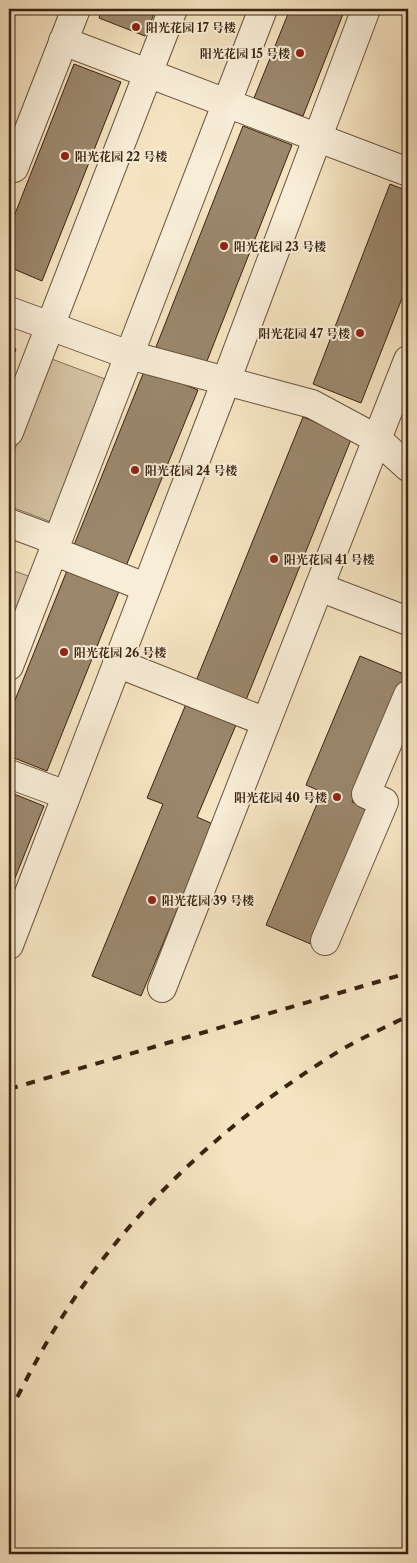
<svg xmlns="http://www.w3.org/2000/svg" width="417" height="1563" viewBox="0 0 417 1563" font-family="'Libre Caslon Text','Noto Serif SC',serif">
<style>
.green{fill:#d5c2a3;stroke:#87725a}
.building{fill:#9b876c;stroke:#392310}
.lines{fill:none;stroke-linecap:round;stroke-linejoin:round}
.minor-casing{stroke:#68533c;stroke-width:30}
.minor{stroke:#f8edd7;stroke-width:28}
.rail{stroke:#392310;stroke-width:4;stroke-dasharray:9 9;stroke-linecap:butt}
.poi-dot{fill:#8f2418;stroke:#f8edd7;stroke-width:2}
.labels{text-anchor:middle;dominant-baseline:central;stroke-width:4;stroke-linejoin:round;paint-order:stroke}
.poi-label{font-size:12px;font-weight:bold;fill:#392310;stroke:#f8edd7;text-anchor:start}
</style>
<rect width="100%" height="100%" fill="#f5e3c1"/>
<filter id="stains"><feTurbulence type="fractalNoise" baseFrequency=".004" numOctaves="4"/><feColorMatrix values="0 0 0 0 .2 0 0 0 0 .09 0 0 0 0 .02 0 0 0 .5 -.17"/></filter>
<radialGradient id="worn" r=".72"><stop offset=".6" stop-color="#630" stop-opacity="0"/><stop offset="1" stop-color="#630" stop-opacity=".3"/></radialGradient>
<g class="green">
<polygon points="49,358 108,380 54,523 9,506 9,465"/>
<polygon points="9,569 31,577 9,637"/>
</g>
<g class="building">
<polygon points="102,9 156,9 145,36 99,18"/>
<polygon points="290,9 345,9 303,116 254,98"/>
<polygon points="74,64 121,82 42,281 9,267 9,229"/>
<polygon points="243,126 292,145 205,366 156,347"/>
<polygon points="390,184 408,191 408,283 361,403 313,384"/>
<polygon points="9,346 16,349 9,369"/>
<polygon points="145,369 198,390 124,571 72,550"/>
<polygon points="303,417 352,437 246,700 196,681"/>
<polygon points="68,568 120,589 47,771 9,756 9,715"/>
<polygon points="360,656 406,675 352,802 371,810 313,945 266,925 322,792 306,785"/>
<polygon points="186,704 236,725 197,817 213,824 141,996 92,976 163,804 147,798"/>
<polygon points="9,792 44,806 9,893"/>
</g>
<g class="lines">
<g class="minor-casing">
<g id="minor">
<polyline points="63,41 408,172"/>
<polyline points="9,166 14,168 76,9"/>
<polyline points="9,311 129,355 312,404 377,439 408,467"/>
<polyline points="9,432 173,9"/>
<polyline points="9,523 57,541"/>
<polyline points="53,551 145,587"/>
<polyline points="319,587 408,621"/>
<polyline points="117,663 266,722"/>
<polyline points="9,666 263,9"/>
<polyline points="9,774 66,795"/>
<polyline points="325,941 384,802 366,794 408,695"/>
<polyline points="9,945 226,381 366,9"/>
<polyline points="162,988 408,360"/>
</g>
</g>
<use href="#minor" class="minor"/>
<g class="rail">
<polyline points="9,1089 408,973"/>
<path d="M9 1413C27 1378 45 1343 66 1311 135 1204 233 1116 341 1050 363 1037 386 1027 408 1016"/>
<polyline points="408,1554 408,1553"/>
</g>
</g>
<g class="poi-dot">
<circle cx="136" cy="27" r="5"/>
<circle cx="300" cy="53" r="5"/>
<circle cx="65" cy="156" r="5"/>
<circle cx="224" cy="246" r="5"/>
<circle cx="360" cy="333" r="5"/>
<circle cx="135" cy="470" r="5"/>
<circle cx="274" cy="559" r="5"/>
<circle cx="64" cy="652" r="5"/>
<circle cx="337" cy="797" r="5"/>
<circle cx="152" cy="900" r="5"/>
</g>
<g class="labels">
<g class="poi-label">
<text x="146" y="27">阳光花园 17 号楼</text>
<text x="290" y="53" text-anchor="end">阳光花园 15 号楼</text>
<text x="75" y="156">阳光花园 22 号楼</text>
<text x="234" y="246">阳光花园 23 号楼</text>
<text x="350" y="333" text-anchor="end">阳光花园 47 号楼</text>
<text x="145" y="470">阳光花园 24 号楼</text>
<text x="284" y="559">阳光花园 41 号楼</text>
<text x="74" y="652">阳光花园 26 号楼</text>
<text x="327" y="797" text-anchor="end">阳光花园 40 号楼</text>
<text x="162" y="900">阳光花园 39 号楼</text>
</g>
</g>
<rect width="417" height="1563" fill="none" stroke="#f5e3c1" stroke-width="30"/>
<rect x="10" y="10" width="397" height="1543" fill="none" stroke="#392310" stroke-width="2.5"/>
<rect x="15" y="15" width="387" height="1533" fill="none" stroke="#392310"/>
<rect width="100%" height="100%" filter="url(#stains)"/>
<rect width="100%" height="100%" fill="url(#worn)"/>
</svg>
